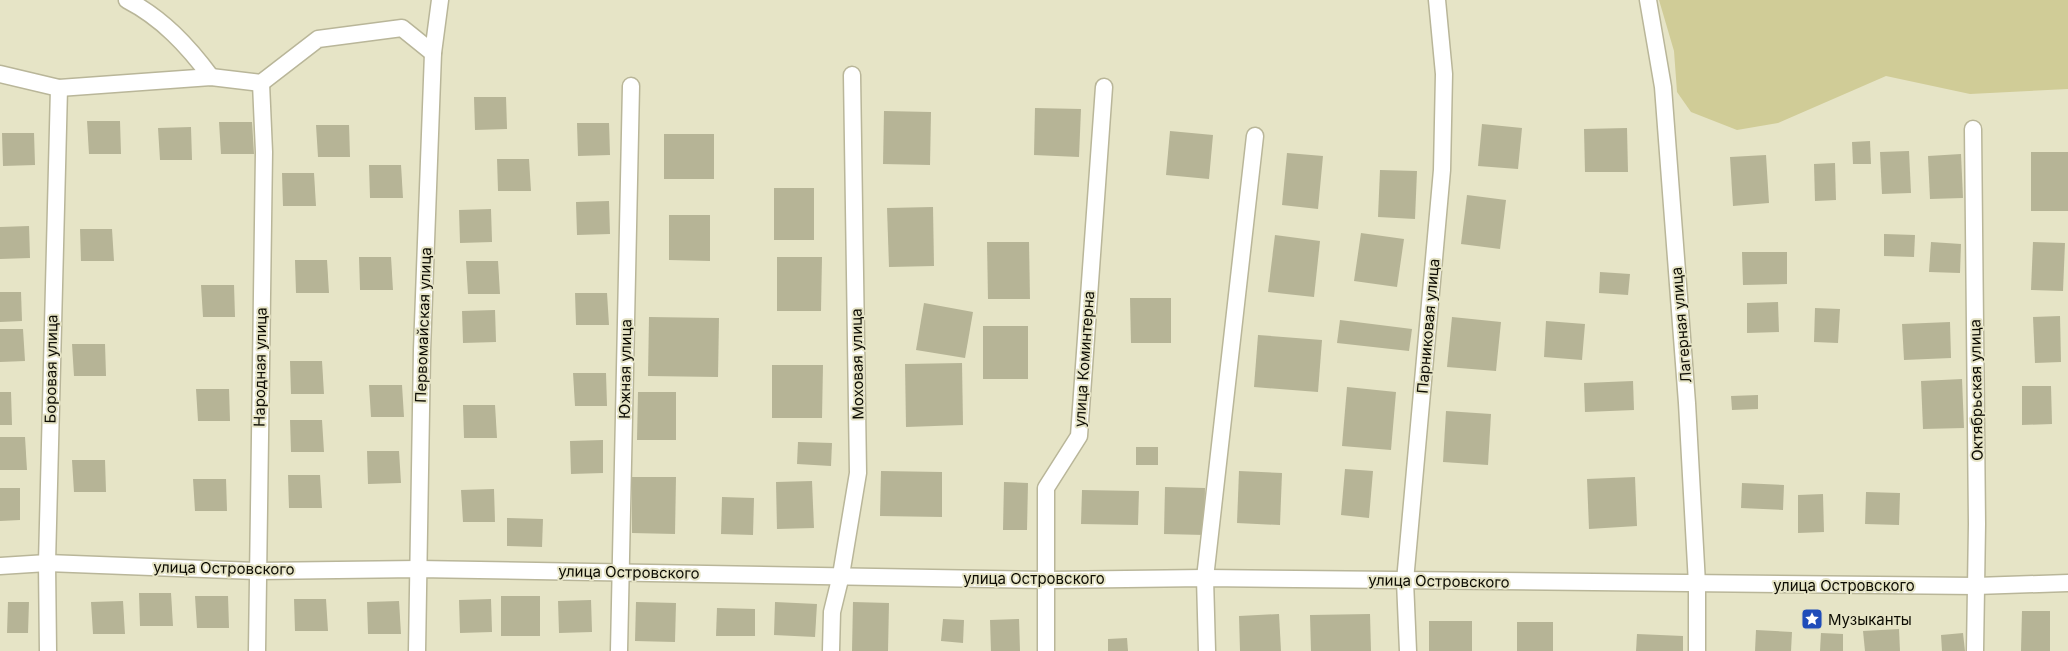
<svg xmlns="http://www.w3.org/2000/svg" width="2068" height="651" viewBox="0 0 2068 651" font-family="Inter,sans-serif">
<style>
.green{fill:#d0cc97}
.building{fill:#b6b496}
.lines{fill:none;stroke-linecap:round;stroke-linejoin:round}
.minor-casing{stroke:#b9b699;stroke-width:19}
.minor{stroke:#fff;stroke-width:16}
.labels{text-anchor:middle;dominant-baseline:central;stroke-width:4;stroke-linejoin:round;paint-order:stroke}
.street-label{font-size:15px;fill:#0d0c03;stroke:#e6e4c6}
.poi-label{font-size:15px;fill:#0d0c03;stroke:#e6e4c6;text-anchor:start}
</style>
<rect width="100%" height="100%" fill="#e6e4c6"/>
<polygon class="green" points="1659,0 2068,0 2068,89 1970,94 1886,76 1778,123 1737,130 1691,112 1677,92 1674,51"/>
<g class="building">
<polygon points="474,97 506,97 507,129 475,130"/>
<polygon points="1035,108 1081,109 1079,157 1034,155"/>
<polygon points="884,111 931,112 930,165 883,164"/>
<polygon points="87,121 120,121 121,154 89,154"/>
<polygon points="219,122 252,122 254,154 221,154"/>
<polygon points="577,123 609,123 610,155 578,156"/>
<polygon points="1482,124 1522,128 1518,169 1478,166"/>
<polygon points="316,125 349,125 350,157 318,157"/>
<polygon points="191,127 192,160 160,160 158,128"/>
<polygon points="1627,128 1628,172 1585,172 1584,129"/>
<polygon points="1170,131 1213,135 1209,179 1166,175"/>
<polygon points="2,133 34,133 35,165 3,166"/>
<rect x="664" y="134" width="50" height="45"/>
<polygon points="1870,141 1871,164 1853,164 1852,142"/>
<polygon points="1909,151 1911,193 1882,194 1880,152"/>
<rect x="2031" y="152" width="37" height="59"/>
<polygon points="1287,153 1323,156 1318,209 1282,205"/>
<polygon points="1961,154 1963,198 1930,199 1928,156"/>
<polygon points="1766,155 1769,203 1733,206 1730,157"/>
<polygon points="497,159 529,159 531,191 498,191"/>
<polygon points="1835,163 1836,200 1815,201 1814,164"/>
<polygon points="369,165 401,165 403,198 370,198"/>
<polygon points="1380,170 1417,171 1415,219 1378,217"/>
<polygon points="282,173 314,173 316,206 283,206"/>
<rect x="774" y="188" width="40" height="52"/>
<polygon points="1467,195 1506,200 1500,249 1461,244"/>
<polygon points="609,201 610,234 577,235 576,202"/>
<polygon points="933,207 934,266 889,267 887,208"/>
<polygon points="491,209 492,242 460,243 459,210"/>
<polygon points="669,215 710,215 710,261 669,260"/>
<polygon points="29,226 30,258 0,259 0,227"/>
<polygon points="80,229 112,229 114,261 81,261"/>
<polygon points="1361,233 1404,239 1397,287 1354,281"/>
<polygon points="1884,234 1915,235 1914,257 1884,256"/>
<polygon points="1275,235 1320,241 1314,297 1268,292"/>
<polygon points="987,242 1029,242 1030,299 988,299"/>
<polygon points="1931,242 1961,244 1960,273 1929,272"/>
<polygon points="2033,242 2065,243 2063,291 2031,290"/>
<polygon points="1742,252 1787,252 1787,284 1743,285"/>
<polygon points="359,257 391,257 393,290 360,290"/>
<polygon points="777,257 822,257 821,311 777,311"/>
<polygon points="295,260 327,260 329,293 296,293"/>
<polygon points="466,261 498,261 500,294 468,294"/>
<polygon points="1600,272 1630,274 1628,295 1599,293"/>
<polygon points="201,285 234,285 235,317 203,317"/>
<polygon points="0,292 21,292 22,321 0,322"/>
<polygon points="575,293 607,293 609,325 576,325"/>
<polygon points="1130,298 1171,298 1171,343 1131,343"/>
<polygon points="1778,302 1779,332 1747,333 1747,303"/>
<polygon points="924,303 973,312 965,358 916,350"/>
<polygon points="1815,308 1840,309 1838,343 1814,342"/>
<polygon points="495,310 496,342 463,343 462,311"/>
<polygon points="2060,316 2061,362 2035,363 2033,317"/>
<polygon points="649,317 719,318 718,377 648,376"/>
<polygon points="1452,317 1501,322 1496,371 1447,367"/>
<polygon points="1340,320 1412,329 1409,351 1337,343"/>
<polygon points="1546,321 1585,324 1582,360 1544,357"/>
<polygon points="1950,322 1951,358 1904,360 1902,324"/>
<rect x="983" y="326" width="45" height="53"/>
<polygon points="0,329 23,329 25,361 0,362"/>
<polygon points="1258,335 1322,340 1318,392 1254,387"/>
<polygon points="72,344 105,344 106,376 74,376"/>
<polygon points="290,361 322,361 324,394 291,394"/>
<polygon points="962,363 963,425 906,427 905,364"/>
<polygon points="772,365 823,365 822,418 772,418"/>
<polygon points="573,373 606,373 607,406 575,406"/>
<polygon points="1962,379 1964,428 1923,429 1921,381"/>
<polygon points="1633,381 1634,410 1585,412 1584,383"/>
<polygon points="369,385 402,385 404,417 371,417"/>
<polygon points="2022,386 2051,386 2052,424 2022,425"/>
<polygon points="1347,387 1396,392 1391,450 1342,446"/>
<polygon points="196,389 229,389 230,421 198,421"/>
<polygon points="0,392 11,392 12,425 0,425"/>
<polygon points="638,392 676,392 676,440 637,440"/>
<polygon points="1758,395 1758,409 1732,410 1731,396"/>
<polygon points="463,405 495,405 497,438 464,438"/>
<polygon points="1446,411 1491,414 1488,465 1443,462"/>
<polygon points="290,420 322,420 324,452 291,452"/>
<polygon points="0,437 25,437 27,470 0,470"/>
<polygon points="603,440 603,473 571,474 570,441"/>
<polygon points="798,442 832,443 831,466 797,464"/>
<rect x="1136" y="447" width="22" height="18"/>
<polygon points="367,451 399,451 401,483 368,484"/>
<polygon points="72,460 105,460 106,492 74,492"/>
<polygon points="1345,469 1373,471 1369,518 1341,515"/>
<polygon points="881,471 942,472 942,517 880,516"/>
<polygon points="1239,471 1282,473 1280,525 1237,523"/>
<polygon points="288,475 320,475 322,508 289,508"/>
<polygon points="632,477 676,477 675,534 632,533"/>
<polygon points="1635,477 1637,526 1589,529 1587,479"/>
<polygon points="193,479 226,479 227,511 195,511"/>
<polygon points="812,481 814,528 777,529 776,482"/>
<polygon points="1004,482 1028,483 1027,530 1003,530"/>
<polygon points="1742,483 1784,485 1783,510 1741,508"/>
<polygon points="1165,487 1205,488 1204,535 1164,534"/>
<polygon points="0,488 20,488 20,520 0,521"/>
<polygon points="494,489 495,522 463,522 461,490"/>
<polygon points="1082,490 1139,491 1138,525 1081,524"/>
<polygon points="1866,492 1900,493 1899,525 1865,524"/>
<polygon points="1823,494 1824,532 1798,533 1798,495"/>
<polygon points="722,497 754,498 753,535 721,534"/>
<polygon points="507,518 543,519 542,547 507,546"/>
<polygon points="139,593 171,593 173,626 140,626"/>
<polygon points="195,596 228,596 229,628 197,628"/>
<rect x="501" y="596" width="39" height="40"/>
<polygon points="294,599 326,599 328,631 295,631"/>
<polygon points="491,599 492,632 460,633 459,600"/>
<polygon points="591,600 592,632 559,633 558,601"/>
<polygon points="123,601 125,634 93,634 91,602"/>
<polygon points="399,601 401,634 368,634 367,602"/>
<polygon points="8,602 29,602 28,633 7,633"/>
<polygon points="636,602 676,603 675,642 635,641"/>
<polygon points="775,602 817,604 815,637 774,635"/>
<polygon points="853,602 889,603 888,651 852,651"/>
<polygon points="717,608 755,609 755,636 716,636"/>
<polygon points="2022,611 2050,611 2050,651 2021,651"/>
<polygon points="1279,614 1281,651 1240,651 1239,616"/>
<polygon points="1370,614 1371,651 1311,651 1310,615"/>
<polygon points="943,619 964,620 963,643 941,641"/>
<polygon points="1019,619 1020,651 991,651 990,620"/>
<rect x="1429" y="621" width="43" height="30"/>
<rect x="1517" y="622" width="36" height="29"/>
<polygon points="1899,629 1900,651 1865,651 1863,631"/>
<polygon points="1756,630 1792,632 1791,651 1755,651"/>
<polygon points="1821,633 1843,634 1843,651 1820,651"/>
<polygon points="1963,633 1965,651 1942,651 1941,635"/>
<polygon points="1637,634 1683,636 1683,651 1636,651"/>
<polygon points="1127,638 1128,651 1108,651 1108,639"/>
</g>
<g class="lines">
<g class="minor-casing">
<g id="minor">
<path d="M127 0C162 18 188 46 211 77"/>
<polyline points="1648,0 1663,87 1687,403 1697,584 1697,651"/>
<polyline points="0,74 59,88 211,77 261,83 318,39 402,28 433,53"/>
<polyline points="1973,129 1977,524 1975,651"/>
<polyline points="0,566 47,563 257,571 418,569 1047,580 1205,578 1976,586 2068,583"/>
<polyline points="48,651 47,563 59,88"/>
<polyline points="257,651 264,152 261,83"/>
<polyline points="417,651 422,350 433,53 440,0"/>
<polyline points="619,651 631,86"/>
<polyline points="831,651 832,612 841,575 858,473 852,75"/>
<polyline points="1046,651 1046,488 1079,436 1104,87"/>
<polyline points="1207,651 1205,578 1255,136"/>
<polyline points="1408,651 1405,581 1442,170 1444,74 1437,0"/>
</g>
</g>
<use href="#minor" class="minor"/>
</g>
<defs>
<g id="sight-square" transform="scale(1.125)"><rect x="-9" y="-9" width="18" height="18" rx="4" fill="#1f4cb9" stroke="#e6e4c6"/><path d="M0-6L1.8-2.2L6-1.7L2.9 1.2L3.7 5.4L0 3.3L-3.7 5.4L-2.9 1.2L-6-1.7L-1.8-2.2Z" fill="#fff"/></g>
</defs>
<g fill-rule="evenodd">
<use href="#sight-square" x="1812" y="619"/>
</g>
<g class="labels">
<g class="street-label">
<text transform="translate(423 325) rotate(-88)">Первомайская улица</text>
<text transform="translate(1681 325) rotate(-95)">Лагерная улица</text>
<text transform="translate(1428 326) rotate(-85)">Парниковая улица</text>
<text transform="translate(1084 359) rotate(-86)">улица Коминтерна</text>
<text transform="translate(857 364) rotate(-91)">Моховая улица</text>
<text transform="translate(260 367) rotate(-89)">Народная улица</text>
<text transform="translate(51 369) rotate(-89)">Боровая улица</text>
<text transform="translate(625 369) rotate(-89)">Южная улица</text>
<text transform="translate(1976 390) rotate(-91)">Октябрьская улица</text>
<text transform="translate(224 568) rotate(1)">улица Островского</text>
<text transform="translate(629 572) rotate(1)">улица Островского</text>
<text x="1034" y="578">улица Островского</text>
<text transform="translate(1439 581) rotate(1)">улица Островского</text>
<text x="1844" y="585">улица Островского</text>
</g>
<g class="poi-label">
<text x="1828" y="619">Музыканты</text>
</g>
</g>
</svg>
